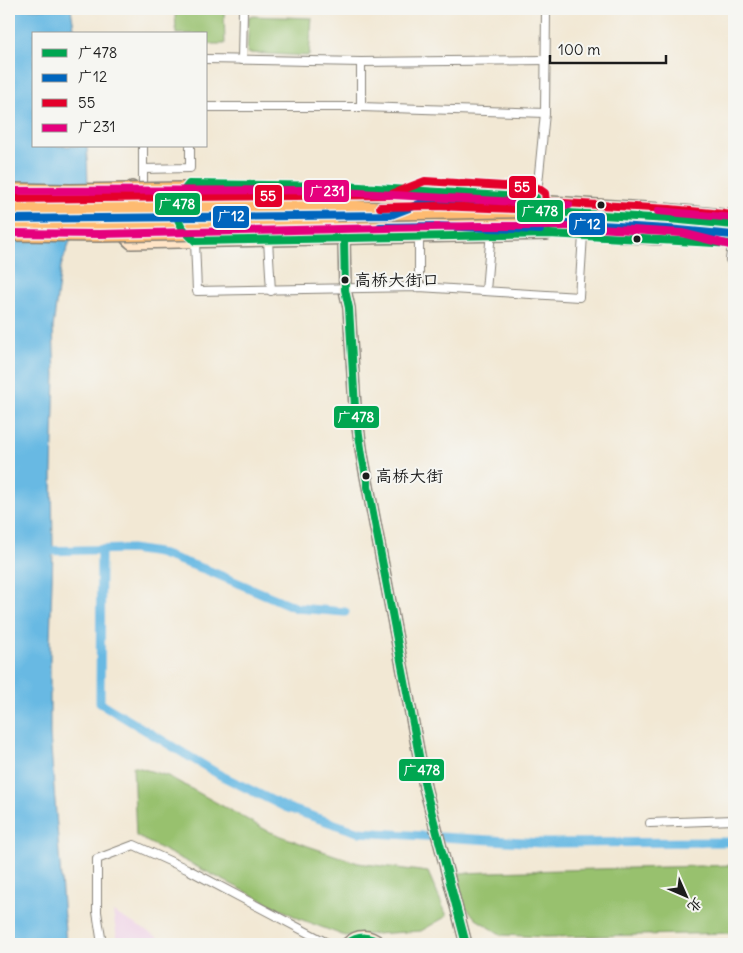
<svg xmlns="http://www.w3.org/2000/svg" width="743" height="953" viewBox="0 0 743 953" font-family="Delius,'LXGW WenKai TC',sans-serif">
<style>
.built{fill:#efd0e6}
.green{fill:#98c16e;stroke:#5a6e45}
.water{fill:#68b9e3;stroke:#426a80}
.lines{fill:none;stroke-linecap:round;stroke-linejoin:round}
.canal{stroke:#68b9e3;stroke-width:9}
.street-casing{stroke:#878278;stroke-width:10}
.secondary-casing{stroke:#878278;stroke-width:14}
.primary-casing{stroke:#878278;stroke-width:15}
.street{stroke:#fff;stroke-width:8}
.secondary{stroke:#ffe4c6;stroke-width:11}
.primary{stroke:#febb71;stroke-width:12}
.primary-bridge-casing{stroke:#878278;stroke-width:15;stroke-linecap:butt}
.highway-bridge-casing{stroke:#878278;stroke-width:18;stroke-linecap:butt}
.primary-bridge{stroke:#febb71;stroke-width:12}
.highway-bridge{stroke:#febb71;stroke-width:15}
.bus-1-casing{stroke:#f6f6f2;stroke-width:11}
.bus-2-casing{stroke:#f6f6f2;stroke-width:11}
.bus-3-casing{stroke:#f6f6f2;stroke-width:11}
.bus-4-casing{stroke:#f6f6f2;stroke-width:11}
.bus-1{stroke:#00a651;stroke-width:8}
.bus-2{stroke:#0065bd;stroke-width:8}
.bus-3{stroke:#e4002b;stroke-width:8}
.bus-4{stroke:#e5007d;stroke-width:8}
.bus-dot{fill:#1c1c1c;stroke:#f6f6f2;stroke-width:2}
.labels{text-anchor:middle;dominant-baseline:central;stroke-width:4;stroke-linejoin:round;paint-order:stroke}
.bus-label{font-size:17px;fill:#1c1c1c;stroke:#f6f6f2;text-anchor:start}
.line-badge{stroke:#f6f6f2;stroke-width:2}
.badge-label{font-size:14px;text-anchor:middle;font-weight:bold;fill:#fff}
</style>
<rect width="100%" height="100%" fill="#f6f6f2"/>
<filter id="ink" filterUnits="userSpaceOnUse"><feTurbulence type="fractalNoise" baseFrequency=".02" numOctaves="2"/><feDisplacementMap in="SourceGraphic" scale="10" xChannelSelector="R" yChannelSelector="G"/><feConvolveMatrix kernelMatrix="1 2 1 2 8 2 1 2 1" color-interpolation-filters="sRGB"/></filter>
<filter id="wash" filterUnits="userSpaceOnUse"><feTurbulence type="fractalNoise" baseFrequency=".0096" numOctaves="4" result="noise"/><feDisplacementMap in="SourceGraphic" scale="20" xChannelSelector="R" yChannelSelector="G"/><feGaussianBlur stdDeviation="1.12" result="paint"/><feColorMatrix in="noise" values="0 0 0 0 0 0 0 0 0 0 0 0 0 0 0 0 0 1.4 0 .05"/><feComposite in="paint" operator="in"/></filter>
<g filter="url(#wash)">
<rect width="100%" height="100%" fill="#f2e8d4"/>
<polygon class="built" points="113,912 170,944 118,944"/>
<g class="green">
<polygon points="175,9 224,9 225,44 206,44 206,34 176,34"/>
<polygon points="249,16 312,18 309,56 247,53"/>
<polygon points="133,766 168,776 268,831 308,846 358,863 428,872 447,916 421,931 345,936 300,919 136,836"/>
<polygon points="734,865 734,933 546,937 502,935 476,919 459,899 459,873"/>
</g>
<polygon class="water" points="9,9 71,9 75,34 34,34 34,146 87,146 88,191 61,266 53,328 55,375 52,471 53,551 50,641 50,735 66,944 9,944"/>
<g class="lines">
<g class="canal">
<polyline points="101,550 100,703 220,775 285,807 358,832 541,843 734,842"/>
<polyline points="42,551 131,549 158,553 207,570 297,608 345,612"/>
</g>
</g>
</g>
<g filter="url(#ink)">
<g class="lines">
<g class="street-casing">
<g id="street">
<polyline points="206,59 361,62 546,60"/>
<polyline points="242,60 243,9"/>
<polyline points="361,62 361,107"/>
<polyline points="206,107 361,107 545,113"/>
<polyline points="143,169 190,168 190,146"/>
<polyline points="143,185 143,146"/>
<polyline points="536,204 545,113 546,9"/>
<polyline points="268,240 271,291"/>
<polyline points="195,241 197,291 419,287 579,297 583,235"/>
<polyline points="730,260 733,237"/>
<polyline points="419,287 419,236"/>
<polyline points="486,291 491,231"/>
<polyline points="650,823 734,820"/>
<polyline points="102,944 97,912 97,859 134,845 187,869 329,944"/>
</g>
</g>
<g class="secondary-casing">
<g id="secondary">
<path d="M132 187C122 205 112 228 131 243L547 234"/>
<polyline points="613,236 660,239"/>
<polyline points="344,238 345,290 349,308 355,407 362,455 425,787 466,944"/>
<path d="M347 944C357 934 370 934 380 944"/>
</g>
</g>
<g class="primary-casing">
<g id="primary">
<polyline points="332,206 411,206 577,213"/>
<polyline points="331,219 435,216 521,220"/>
</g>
</g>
<use href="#street" class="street"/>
<use href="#secondary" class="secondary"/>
<use href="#primary" class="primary"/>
<g class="primary-bridge-casing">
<g id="primary-bridge">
<polyline points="9,209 332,206"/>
<polyline points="9,223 331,219"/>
</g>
</g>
<g class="highway-bridge-casing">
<g id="highway-bridge">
<polyline points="9,191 71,192 237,189 342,191 662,211 734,218"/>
<polyline points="9,233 100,234 530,226 638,230 734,238"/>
</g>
</g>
<use href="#primary-bridge" class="primary-bridge"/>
<use href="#highway-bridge" class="highway-bridge"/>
<g class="bus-1-casing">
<g id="bus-1">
<path d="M734 225 669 219 535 211 536 198 344 186 189 184C169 206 174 223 195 241L549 234 734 244"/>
<polyline points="344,238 345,290 349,308 355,407 362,455 425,787 466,944"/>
<path d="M347 944C359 935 369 936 381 944"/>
</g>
</g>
<g class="bus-2-casing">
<g id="bus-2">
<polyline points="9,219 391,215 427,201 525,207 526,216 533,221 668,229 733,235"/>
<polyline points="380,227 435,226 540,230"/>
</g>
</g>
<g class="bus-3-casing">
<g id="bus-3">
<polyline points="9,199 389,195 425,181 538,188 545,193 546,202 670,209 734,215"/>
<polyline points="380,207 435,206 540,210"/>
</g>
</g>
<g class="bus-4-casing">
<g id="bus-4">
<polyline points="9,191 307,190 569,205"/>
<polyline points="658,211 734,218"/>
<polyline points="9,233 100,234 479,226 565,226 682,233 734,246"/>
</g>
</g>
<use href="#bus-1" class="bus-1"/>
<use href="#bus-2" class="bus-2"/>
<use href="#bus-3" class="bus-3"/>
<use href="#bus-4" class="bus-4"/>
</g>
</g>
<g class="bus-dot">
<circle cx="601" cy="205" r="4.5"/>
<circle cx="637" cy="239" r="4.5"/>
<circle cx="345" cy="280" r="4.5"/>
<circle cx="366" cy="476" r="4.5"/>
</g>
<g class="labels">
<g class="bus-label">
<text x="354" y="280">高桥大街口</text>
<text x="375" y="476">高桥大街</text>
</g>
</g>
<g class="line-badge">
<rect x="508" y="175" width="29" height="24" rx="5" fill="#e4002b"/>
<rect x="303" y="179" width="47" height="24" rx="5" fill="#e5007d"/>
<rect x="254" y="184" width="29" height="24" rx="5" fill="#e4002b"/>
<rect x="154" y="192" width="47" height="24" rx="5" fill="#00a651"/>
<rect x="516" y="199" width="48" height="24" rx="5" fill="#00a651"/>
<rect x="212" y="205" width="38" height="24" rx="5" fill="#0065bd"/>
<rect x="568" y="212" width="38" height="24" rx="5" fill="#0065bd"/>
<rect x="333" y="405" width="47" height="24" rx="5" fill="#00a651"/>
<rect x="398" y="758" width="47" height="24" rx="5" fill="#00a651"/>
</g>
<g class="badge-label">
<text x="522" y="192">55</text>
<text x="327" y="196">广231</text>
<text x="268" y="201">55</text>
<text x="177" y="209">广478</text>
<text x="540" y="216">广478</text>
<text x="231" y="221">广12</text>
<text x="587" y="229">广12</text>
<text x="356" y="422">广478</text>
<text x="422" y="775">广478</text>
</g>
<rect width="743" height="953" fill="none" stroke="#f6f6f2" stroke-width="30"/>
<rect x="32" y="32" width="175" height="115" fill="#f6f6f2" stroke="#9f9f9c"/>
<rect x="42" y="49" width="25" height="8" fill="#00a651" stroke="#9f9f9c"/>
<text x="78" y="58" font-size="15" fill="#1c1c1c">广478</text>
<rect x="42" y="74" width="25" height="8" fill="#0065bd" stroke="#9f9f9c"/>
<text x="78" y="82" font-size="15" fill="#1c1c1c">广12</text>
<rect x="42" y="99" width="25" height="8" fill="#e4002b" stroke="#9f9f9c"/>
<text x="78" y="108" font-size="15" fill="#1c1c1c">55</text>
<rect x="42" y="124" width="25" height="8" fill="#e5007d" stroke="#9f9f9c"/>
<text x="78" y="132" font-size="15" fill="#1c1c1c">广231</text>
<g transform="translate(686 896) rotate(135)" stroke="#f6f6f2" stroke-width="4" paint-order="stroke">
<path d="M0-4L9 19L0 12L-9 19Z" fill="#1c1c1c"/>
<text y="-8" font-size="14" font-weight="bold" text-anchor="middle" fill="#1c1c1c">北</text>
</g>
<path d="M550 55v8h116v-8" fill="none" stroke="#1c1c1c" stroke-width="2.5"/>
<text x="558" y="55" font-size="15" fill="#1c1c1c" stroke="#f6f6f2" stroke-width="4" paint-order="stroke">100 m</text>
</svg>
